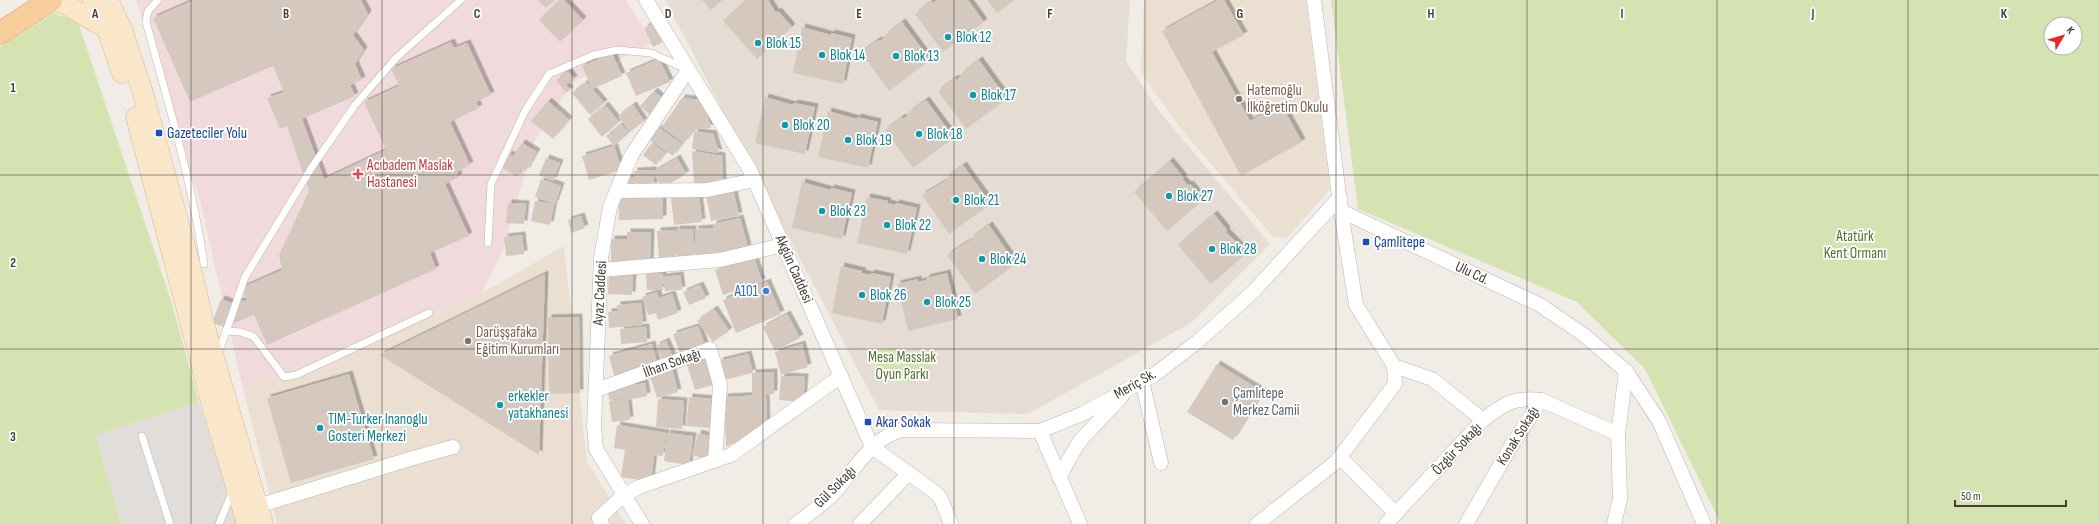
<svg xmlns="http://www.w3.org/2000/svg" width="2099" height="524" viewBox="0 0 2099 524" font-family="'Sofia Sans Condensed',sans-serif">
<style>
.residential{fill:#e5ddd4}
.education{fill:#eadfd1}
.medical{fill:#f1dadb}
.green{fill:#d5e3b2;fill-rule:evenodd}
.parking{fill:#e0dddb}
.building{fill:#d5c9bf;filter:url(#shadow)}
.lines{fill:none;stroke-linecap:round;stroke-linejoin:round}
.lane-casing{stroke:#bfb5ac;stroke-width:8}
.street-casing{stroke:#bfb5ac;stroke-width:15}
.secondary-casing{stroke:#d1ba9c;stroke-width:21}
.primary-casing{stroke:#d9a76c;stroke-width:23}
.lane{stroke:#fff;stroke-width:7}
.street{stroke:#fff;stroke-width:14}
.secondary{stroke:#fae6c8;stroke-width:20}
.primary{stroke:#f6cd9b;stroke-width:22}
.grid{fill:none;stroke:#443c36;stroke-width:1;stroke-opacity:0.55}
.culture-dot{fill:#0f9aa8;stroke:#fff;stroke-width:1.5}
.education-dot{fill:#8d6e63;stroke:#fff;stroke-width:1.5}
.transit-dot{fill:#1a4fb4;stroke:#fff;stroke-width:1.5}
.health-dot{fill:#e0444e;stroke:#fff;stroke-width:1.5}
.shop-dot{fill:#3f7fe0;stroke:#fff;stroke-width:1.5}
.worship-dot{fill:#6b7280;stroke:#fff;stroke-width:1.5}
.labels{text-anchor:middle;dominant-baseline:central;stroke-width:3.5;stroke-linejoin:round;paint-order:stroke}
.culture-label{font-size:15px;fill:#0d838f;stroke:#fff;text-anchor:start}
.education-label{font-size:15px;fill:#785e54;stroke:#fff;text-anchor:start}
.transit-label{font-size:15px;fill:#164399;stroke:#fff;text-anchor:start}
.health-label{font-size:15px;fill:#be3a42;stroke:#fff;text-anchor:start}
.park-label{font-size:15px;fill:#52702e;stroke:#fff}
.street-label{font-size:15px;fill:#443c36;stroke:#fff}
.shop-label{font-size:15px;fill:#366cbe;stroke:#fff;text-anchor:end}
.worship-label{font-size:15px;fill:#5b616d;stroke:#fff;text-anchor:start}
.grid-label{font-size:13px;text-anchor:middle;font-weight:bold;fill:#443c36;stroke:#fff;stroke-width:3.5;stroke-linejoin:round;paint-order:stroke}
</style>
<defs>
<filter id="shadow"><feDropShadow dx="3.5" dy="-3.5" stdDeviation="0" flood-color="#0004"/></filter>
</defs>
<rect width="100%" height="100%" fill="#f1ece6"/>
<polygon class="residential" points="665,0 1130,0 1126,61 1159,111 1270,244 1191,323 1028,414 879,410"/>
<g class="education">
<polygon points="1144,0 1306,0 1330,189 1287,238 1273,237 1179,126 1141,73"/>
<polygon points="564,246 587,462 626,524 277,524 243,389 482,293"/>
</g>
<polygon class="medical" points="136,0 626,0 653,43 572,83 534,142 502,253 482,293 243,389 201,205"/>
<g class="green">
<path d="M1331 0H2099V524H1721L1645 369 1577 302 1358 209ZM2051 24H2075V48H2051Z"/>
<polygon points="54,13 78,22 172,304 199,402 96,435 121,524 0,524 0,47"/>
<path d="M892 347C911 349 919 355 932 369 916 385 898 386 879 376L875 364 881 351Z"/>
</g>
<polygon class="parking" points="199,402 237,524 121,524 96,435"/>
<g class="building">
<polygon points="194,0 361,0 368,14 353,35 364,50 355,64 362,80 350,85 355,96 302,119 324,179 386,150 364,102 399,86 391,69 451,42 454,48 467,43 491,95 476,102 479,108 450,122 470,165 457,172 459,177 445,184 469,236 430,253 436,269 267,345 254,315 224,327 212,323 221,299 232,303 247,300 241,288 282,270 279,255 309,191 287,126 280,129 267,98 284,92 273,66 190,102 153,18"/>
<polygon points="538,0 554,0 546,8"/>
<polygon points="560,0 564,0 583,20 560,42 539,20"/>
<polygon points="702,0 722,0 711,10"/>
<polygon points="746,0 768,0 776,13 778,11 792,27 757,59 723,21"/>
<polygon points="937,0 968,0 984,22 943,52 915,14 932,1 933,3"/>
<polygon points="987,0 1015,0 997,13"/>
<polygon points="1218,0 1224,0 1244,35 1212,52 1250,121 1281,104 1302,142 1241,176 1162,31"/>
<polygon points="658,21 667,40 653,47 644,28"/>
<polygon points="902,22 930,60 889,91 861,52 878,40 880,41 886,36 885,35"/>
<polygon points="802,27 831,35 831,33 852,38 843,84 793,73"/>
<polygon points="612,53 622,76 592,89 604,103 590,115 572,93 586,82 592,89 582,66"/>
<polygon points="659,59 670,82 636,96 626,73"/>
<polygon points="979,60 1007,99 966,129 938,91 955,78 956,80 963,75 962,73"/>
<polygon points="568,71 574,79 566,85 570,90 566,93 556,80"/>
<polygon points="654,91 666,102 652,117 640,106"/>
<polygon points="765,97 793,105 794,103 815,107 805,154 755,143"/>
<polygon points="682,98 703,100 711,128 695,129 684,143 662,127"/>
<polygon points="926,100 954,138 913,168 885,130 902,117 903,119 910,114 909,112"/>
<polygon points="548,101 569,120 553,139 531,121"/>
<polygon points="605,105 619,122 602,137 588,119"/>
<polygon points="633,105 644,121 630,132 618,116"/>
<polygon points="828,111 857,119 857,117 878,122 868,168 818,157"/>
<polygon points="621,124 629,133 614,146 606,136"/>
<polygon points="659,128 682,144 673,156 650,140"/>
<polygon points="694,131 713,134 719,153 692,149"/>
<polygon points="522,143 537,152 526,171 522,169 517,177 501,167 509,154 513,156"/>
<polygon points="652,143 665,153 656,165 643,155"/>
<polygon points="614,146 622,170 589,180 582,156"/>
<polygon points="692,151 722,156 723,183 694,186"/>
<polygon points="546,158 560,163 553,181 539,175"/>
<polygon points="677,158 686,174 662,188 653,172"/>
<polygon points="1170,161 1184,178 1182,179 1188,185 1190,184 1203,200 1167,231 1134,192"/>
<polygon points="963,165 991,204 949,234 922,195 947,180 946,178"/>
<polygon points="653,170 654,186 627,188 626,178 634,177 634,171"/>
<polygon points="541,179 561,186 555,204 535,197"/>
<polygon points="802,182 830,190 831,188 852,193 842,239 792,228"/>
<polygon points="733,189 739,216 711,221 706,195"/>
<polygon points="663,194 663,219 619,220 618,195"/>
<polygon points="699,195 702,222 674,225 671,198"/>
<polygon points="867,197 888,201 887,203 895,205 896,203 917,208 907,254 857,243"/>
<polygon points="535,201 554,204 550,225 531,221"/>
<polygon points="508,203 526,204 524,224 506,223"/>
<polygon points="1214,214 1227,230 1226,232 1247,253 1211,284 1178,245"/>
<polygon points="581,216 585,228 571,233 568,220"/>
<polygon points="740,218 748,248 720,255 713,224"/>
<polygon points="989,225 1016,264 975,294 947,255 972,239 971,238"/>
<polygon points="713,228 719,255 696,257 695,229"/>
<polygon points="676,229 693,229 695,256 677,257"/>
<polygon points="675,230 676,257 659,258 657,231"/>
<polygon points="627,232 651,232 650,265 611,266 611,239 627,239"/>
<polygon points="522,235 524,254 506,256 504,237"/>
<polygon points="754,257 762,282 723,295 715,270"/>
<polygon points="841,266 862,271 862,273 870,275 871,273 891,277 882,324 832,313"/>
<polygon points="609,269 633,270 632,295 608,294"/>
<polygon points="646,273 663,273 663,290 647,290"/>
<polygon points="947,273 958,319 908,331 897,284 918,279 918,282 926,280 926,278"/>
<polygon points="545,274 539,455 380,355"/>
<polygon points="680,275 682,290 665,291 663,277"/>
<polygon points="767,282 781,314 736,333 723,300"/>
<polygon points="700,285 706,298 689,305 683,292"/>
<polygon points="657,292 659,298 672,294 678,313 658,320 656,313 648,315 642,297"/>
<polygon points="641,303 643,325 609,328 608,312 617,311 617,305"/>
<polygon points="714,309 729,331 713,342 697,321"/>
<polygon points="787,314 800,338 775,351 763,327"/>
<polygon points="579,317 580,393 549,394 548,318"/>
<polygon points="698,326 705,345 680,354 673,334"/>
<polygon points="646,327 647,342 621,344 620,329"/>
<polygon points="666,341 674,360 664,365 656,346"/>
<polygon points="652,344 658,367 615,379 609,356"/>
<polygon points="802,344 808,367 781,375 775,352"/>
<polygon points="748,354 753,373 774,372 774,394 752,395 752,373 724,380 719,361"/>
<polygon points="705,356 713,385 695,390 686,362"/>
<polygon points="1217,364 1263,392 1233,440 1187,412"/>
<polygon points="672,369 678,392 657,398 650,376"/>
<polygon points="349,374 374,459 291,483 267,398"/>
<polygon points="781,376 805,377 803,402 779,400"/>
<polygon points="645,383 647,396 628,400 630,420 612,422 609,401 628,398 626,386"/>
<polygon points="625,387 627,397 609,400 608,389"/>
<polygon points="766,395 767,428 726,447 724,397"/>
<polygon points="689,397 714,399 712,428 686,426"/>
<polygon points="658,399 684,401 682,429 656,427"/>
<polygon points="617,425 666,433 663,456 654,455 651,482 621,477 625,450 614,448"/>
<polygon points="667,433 693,436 689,465 664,461"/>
<polygon points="698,433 712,437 706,459 692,455"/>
</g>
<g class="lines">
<g class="lane-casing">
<g id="lane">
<path d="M158 0 148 11 146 22C168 102 192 182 204 264"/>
<polyline points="488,243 491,184 525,111 549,74 594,55 617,50 651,53 686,69"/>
<polyline points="226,331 241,332 254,337 284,377 296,375 429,313"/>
<polyline points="214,351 221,346 245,277 312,167 355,105 396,58 461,0"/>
<polyline points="142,436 170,524"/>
<polyline points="219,524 233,490"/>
</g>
</g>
<g class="street-casing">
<g id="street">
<polyline points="646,0 750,170 872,447 936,493 941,499 951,524"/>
<polyline points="1314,0 1341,211 1540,305 1584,335 1626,371 1659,421 1704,524"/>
<polyline points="617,191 707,190 755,180"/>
<polyline points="601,270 720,260 783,245"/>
<polyline points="1394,366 1432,379 1483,420"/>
<polyline points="1142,381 1161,463"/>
<polyline points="596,390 710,349 720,385 715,461"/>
<polyline points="1040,431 1080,524"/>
<polyline points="1340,457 1396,514"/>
<polyline points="1059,477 1079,442 1122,396"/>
<polyline points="258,506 413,458 453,447"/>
<polyline points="602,524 599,518 624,495 639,487 731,455 841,376"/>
<polyline points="642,524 596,449 594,426 601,258 610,207 631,156 688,70"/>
<path d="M796 524C807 515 821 506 832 495 853 473 870 439 901 430L1040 431 1082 414 1154 375 1197 342 1253 292 1340 197"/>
<polyline points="860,524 909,473"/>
<polyline points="1257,524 1336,462 1395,384 1394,366 1356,305 1341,211"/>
<path d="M1386 524 1483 420C1505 403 1513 397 1541 400"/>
<polyline points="1466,524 1510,448 1541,400 1618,434"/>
<polyline points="1614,524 1620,499 1618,434 1626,371"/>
</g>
</g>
<g class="secondary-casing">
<g id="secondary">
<polyline points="51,0 65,4 107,29"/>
<polyline points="93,0 107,29 122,73"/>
<polyline points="108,0 122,29 143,93 193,276 204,324 263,524"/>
<polyline points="136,117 213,409 247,524"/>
</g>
</g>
<g class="primary-casing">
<polyline id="primary" points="0,33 51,0"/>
</g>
<use href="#lane" class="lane"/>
<use href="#street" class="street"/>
<use href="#secondary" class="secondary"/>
<use href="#primary" class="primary"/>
</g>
<path class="grid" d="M191 0V524M382 0V524M572 0V524M763 0V524M954 0V524M1145 0V524M1336 0V524M1527 0V524M1717 0V524M1908 0V524M0 175H2099M0 349H2099"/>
<g class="culture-dot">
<circle cx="948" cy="37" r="4"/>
<circle cx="758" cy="43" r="4"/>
<circle cx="822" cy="55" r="4"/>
<circle cx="896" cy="56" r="4"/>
<circle cx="973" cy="95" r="4"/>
<circle cx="785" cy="125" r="4"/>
<circle cx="919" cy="134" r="4"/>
<circle cx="848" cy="140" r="4"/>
<circle cx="1169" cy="196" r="4"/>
<circle cx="956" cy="200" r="4"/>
<circle cx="822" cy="211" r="4"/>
<circle cx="887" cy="225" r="4"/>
<circle cx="1212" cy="249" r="4"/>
<circle cx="982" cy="259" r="4"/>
<circle cx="862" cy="295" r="4"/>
<circle cx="927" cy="302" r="4"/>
<circle cx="500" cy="405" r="4"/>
<circle cx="320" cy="428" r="4"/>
</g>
<g class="education-dot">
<circle cx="1239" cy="99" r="4"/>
<circle cx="468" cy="341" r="4"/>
</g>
<g class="transit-dot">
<rect x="155" y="129" width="8" height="8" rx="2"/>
<rect x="1362" y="238" width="8" height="8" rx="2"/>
<rect x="864" y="418" width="8" height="8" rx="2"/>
</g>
<path class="health-dot" d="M356 168h4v4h4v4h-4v4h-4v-4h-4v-4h4z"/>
<circle class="shop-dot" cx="766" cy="291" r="4"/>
<circle class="worship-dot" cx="1225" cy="402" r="4"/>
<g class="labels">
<g class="culture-label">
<text x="956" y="37">Blok 12</text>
<text x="766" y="43">Blok 15</text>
<text x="830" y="55">Blok 14</text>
<text x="904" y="56">Blok 13</text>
<text x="981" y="95">Blok 17</text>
<text x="793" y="125">Blok 20</text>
<text x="927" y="134">Blok 18</text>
<text x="856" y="140">Blok 19</text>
<text x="1177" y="196">Blok 27</text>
<text x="964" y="200">Blok 21</text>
<text x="830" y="211">Blok 23</text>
<text x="895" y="225">Blok 22</text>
<text x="1220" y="249">Blok 28</text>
<text x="990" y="259">Blok 24</text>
<text x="870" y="295">Blok 26</text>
<text x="935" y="302">Blok 25</text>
<text x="508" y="396">erkekler<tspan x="508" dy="17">yatakhanesi</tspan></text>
<text x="328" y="419">TIM-Turker Inanoglu<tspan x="328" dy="17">Gosteri Merkezi</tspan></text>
</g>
<g class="education-label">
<text x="1247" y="90">Hatemoğlu<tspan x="1247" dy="17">İlköğretim Okulu</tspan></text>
<text x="476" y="332">Darüşşafaka<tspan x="476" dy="17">Eğitim Kurumları</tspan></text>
</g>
<g class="transit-label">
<text x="167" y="133">Gazeteciler Yolu</text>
<text x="1374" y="242">Çamlitepe</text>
<text x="876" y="422">Akar Sokak</text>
</g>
<g class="health-label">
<text x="367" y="165">Acıbadem Maslak<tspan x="367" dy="17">Hastanesi</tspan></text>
</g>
<g class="park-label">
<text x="1855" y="236">Atatürk<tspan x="1855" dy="17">Kent Ormanı</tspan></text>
<text x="902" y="357">Mesa Masslak<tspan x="902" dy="17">Oyun Parkı</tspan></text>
</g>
<g class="street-label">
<text transform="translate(794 269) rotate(66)">Akgün Caddesi</text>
<text transform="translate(1472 273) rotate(25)">Ulu Cd.</text>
<text transform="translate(600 293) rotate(-87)">Ayaz Caddesi</text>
<text transform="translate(672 363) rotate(-20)">İlhan Sokağı</text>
<text transform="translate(1135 384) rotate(-30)">Meriç Sk.</text>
<text transform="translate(1518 436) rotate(-58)">Konak Sokağı</text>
<text transform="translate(1457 449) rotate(-47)">Özgür Sokağı</text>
<text transform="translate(835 487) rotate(-45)">Gül Sokağı</text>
</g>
<g class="shop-label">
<text x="758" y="291">A101</text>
</g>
<g class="worship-label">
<text x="1233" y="393">Çamlıtepe<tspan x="1233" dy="17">Merkez Camii</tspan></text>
</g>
</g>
<g class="grid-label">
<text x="95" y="18">A</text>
<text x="286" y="18">B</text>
<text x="477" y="18">C</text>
<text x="668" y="18">D</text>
<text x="859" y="18">E</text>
<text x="1050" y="18">F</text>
<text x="1240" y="18">G</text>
<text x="1431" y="18">H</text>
<text x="1622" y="18">I</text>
<text x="1813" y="18">J</text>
<text x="2004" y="18">K</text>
<text x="13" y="92">1</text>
<text x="13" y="267">2</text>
<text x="13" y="441">3</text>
</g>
<g transform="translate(2063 36) rotate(52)"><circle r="19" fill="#ffffff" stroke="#b4b1af"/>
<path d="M0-3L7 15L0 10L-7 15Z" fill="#e82629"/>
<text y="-6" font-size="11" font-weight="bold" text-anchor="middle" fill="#443c36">K</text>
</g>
<path d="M1955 500v6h111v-6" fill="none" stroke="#443c36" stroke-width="2"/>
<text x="1961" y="500" font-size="12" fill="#443c36" stroke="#ffffff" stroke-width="3" paint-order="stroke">50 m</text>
</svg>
